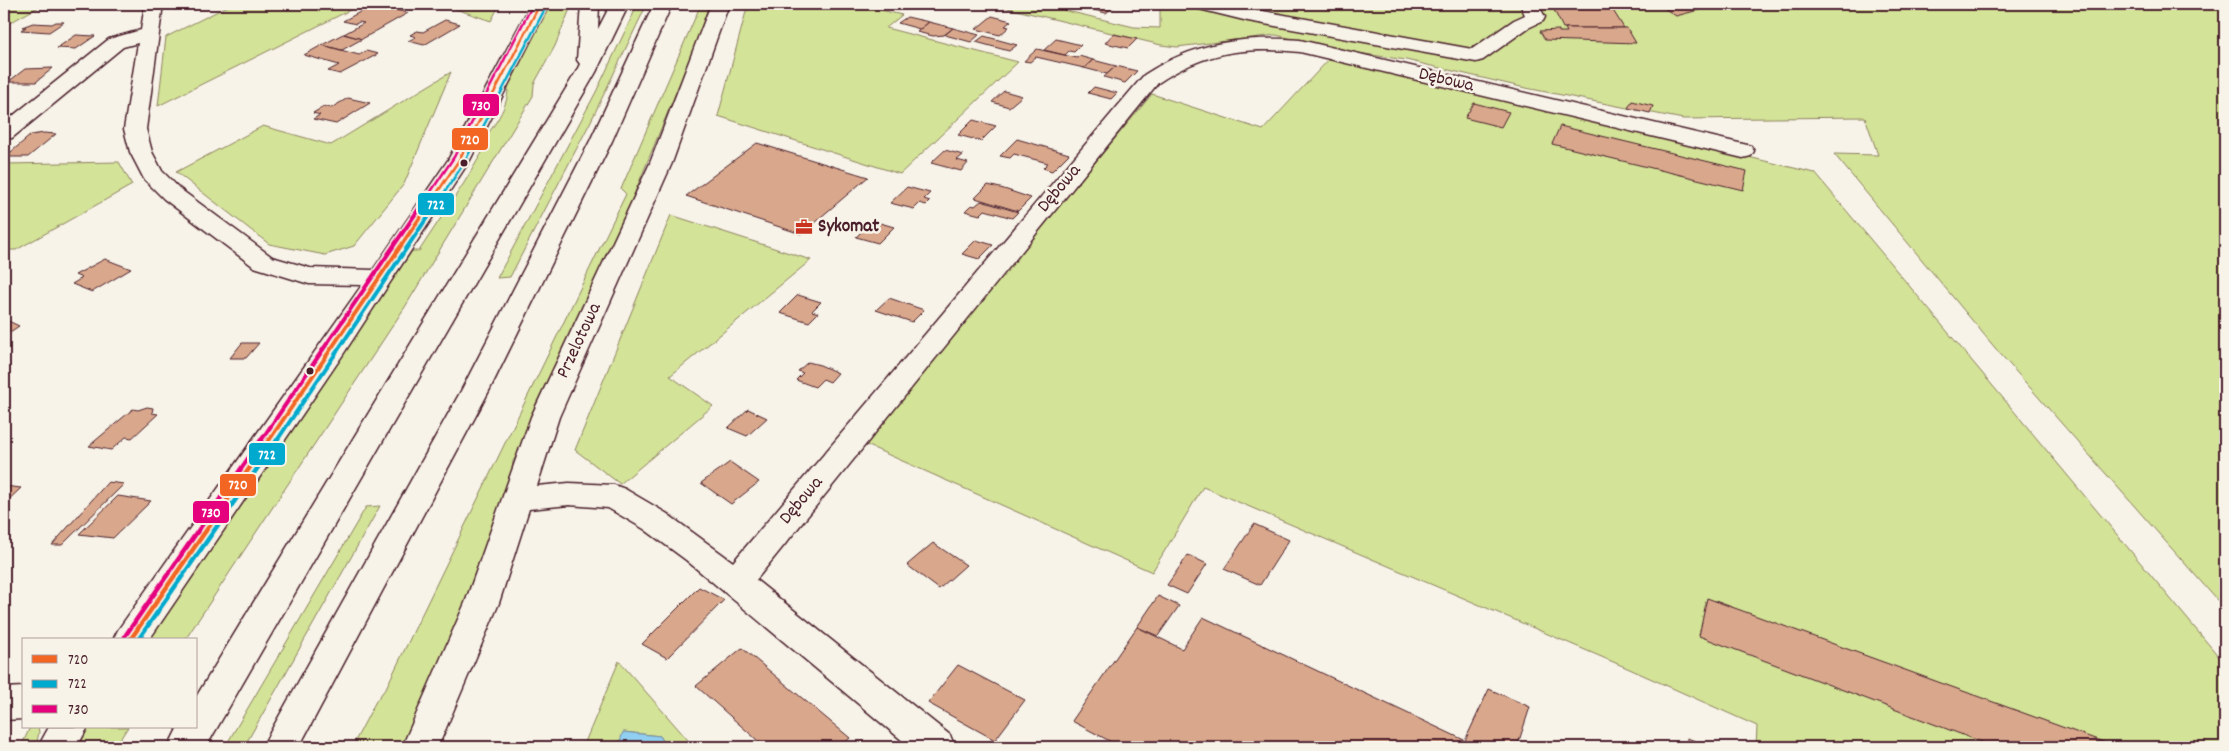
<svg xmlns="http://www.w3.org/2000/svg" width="2229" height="751" viewBox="0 0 2229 751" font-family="Dekko,sans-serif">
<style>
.green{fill:#d3e397;stroke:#8e8161}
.water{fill:#90cff1;stroke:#7489a2}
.building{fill:#d9a88c;stroke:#4a1f2b}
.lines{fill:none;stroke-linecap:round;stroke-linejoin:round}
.minor-casing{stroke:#4a1f2b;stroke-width:3}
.highway-casing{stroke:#4a1f2b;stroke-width:3}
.minor{fill:#f7f3e8;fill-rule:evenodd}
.highway{fill:#f7f3e8;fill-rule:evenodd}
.bus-1-far2-casing{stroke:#f7f3e8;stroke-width:5}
.bus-1-far1-casing{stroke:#f7f3e8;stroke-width:8}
.bus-1-casing{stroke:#f7f3e8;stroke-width:8}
.bus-2-far2-casing{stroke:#f7f3e8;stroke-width:5}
.bus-2-far1-casing{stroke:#f7f3e8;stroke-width:8}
.bus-2-casing{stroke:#f7f3e8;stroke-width:8}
.bus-3-far2-casing{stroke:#f7f3e8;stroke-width:5}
.bus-3-far1-casing{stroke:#f7f3e8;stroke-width:8}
.bus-3-casing{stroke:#f7f3e8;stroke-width:8}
.bus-1-far2{stroke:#f26522;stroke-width:2.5}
.bus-1-far1{stroke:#f26522;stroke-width:4}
.bus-1{stroke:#f26522;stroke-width:4.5}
.bus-2-far2{stroke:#00a9ce;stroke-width:2.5}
.bus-2-far1{stroke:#00a9ce;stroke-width:4}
.bus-2{stroke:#00a9ce;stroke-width:4.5}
.bus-3-far2{stroke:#e5007d;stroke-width:2.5}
.bus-3-far1{stroke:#e5007d;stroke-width:4}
.bus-3{stroke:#e5007d;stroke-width:4.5}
.bus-dot{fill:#4a1f2b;stroke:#f7f3e8;stroke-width:2}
.labels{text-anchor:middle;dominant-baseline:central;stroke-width:5;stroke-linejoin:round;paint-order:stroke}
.street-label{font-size:19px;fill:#4a1f2b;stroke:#f7f3e8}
.poi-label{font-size:19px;font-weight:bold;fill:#4a1f2b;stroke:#f7f3e8;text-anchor:start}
.line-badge{stroke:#f7f3e8;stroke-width:2}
.badge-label{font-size:14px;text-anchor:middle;font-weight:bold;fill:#fff}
</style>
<rect width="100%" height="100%" fill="#f7f3e8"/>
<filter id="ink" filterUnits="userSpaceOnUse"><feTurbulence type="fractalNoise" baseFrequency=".02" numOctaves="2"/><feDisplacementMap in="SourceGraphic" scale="10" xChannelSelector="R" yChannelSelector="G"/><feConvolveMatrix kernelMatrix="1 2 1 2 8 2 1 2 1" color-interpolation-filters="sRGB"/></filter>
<g filter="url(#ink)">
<g class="green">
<polygon points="4,4 44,4 4,26"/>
<polygon points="232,4 362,4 158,106 166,37"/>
<polygon points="441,4 500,4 491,21"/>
<path d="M551 4H572L555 46 534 84 533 96 405 307 185 640H148L412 251H419L464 183 483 151H475C488 133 509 110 508 87Z"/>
<polygon points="638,4 647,4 591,121 510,277 497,278 596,92"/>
<polygon points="701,4 709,4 697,41 635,192 638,192 523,445 513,461 512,472 469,597 414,727 404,747 352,747 376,701 386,688 626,194 621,189"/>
<polygon points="748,4 856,4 902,15 886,28 1018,62 900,174 718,116"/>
<polygon points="991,4 1070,4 1063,10 1134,27 1160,28 1160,4 2225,4 2225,609 1996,349 1834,154 1878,155 1865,117 1683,119 1521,87 1406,60 1344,51 1276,35 1177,47 1161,45"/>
<polygon points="1331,57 1815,173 2225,664 2225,747 1756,747 1757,726 1625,667 1203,487 1152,572 862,443 1152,94 1263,130"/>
<polygon points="451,72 404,184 354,246 325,255 269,244 176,172 263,126 331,145"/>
<polygon points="119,162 132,185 16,250 4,250 4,164"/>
<polygon points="671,215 811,260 670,376 713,406 620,484 575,450"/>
<polygon points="380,506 244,747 225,747 366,507"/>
<polygon points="619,661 694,747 667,747 660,736 624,732 618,747 583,747"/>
<polygon points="30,727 38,727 39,732 36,747 21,747"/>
<polygon points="89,727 128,727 115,747 76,747"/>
</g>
<polygon class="water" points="623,732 660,736 667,747 618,747"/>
<g class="building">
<polygon points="375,4 409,4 399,9 387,6 384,7 408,13 362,39 344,34 364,23 359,22 356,24 343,21"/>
<polygon points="1091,4 1117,4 1106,13 1086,8"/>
<polygon points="1551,4 1609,4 1624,28 1563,28"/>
<polygon points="1658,4 1705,4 1710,7 1676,16"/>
<polygon points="992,16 1011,21 1005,26 1009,27 1000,35 976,29"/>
<polygon points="907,17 929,22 920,29 898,23"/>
<polygon points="445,20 460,24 424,45 408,41 416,37 410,35 417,31 423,32"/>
<polygon points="56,22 64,22 49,32 21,30 26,27 22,27 33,23 52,24"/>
<polygon points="929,22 953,28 944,35 933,36 917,32"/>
<polygon points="953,28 979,35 971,42 945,35"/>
<polygon points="1565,28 1627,28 1636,43 1545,40 1540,31 1559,30 1559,32 1567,32"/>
<polygon points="343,34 362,39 342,50 322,45"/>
<polygon points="1113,34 1137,39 1128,48 1105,43"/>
<polygon points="76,35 95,36 76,49 57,48"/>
<polygon points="984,36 1017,45 1009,51 976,42"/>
<polygon points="1056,39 1081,45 1074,52 1069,51 1065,55 1044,50"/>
<polygon points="322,45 359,55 366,51 378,54 340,74 328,71 339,65 304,55"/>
<polygon points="1037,49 1077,58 1079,56 1093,60 1084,68 1036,57 1030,62 1024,61"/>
<polygon points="1093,60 1116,66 1107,74 1084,68"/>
<polygon points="1116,66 1137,71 1125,83 1104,77"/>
<polygon points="53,68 36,82 8,82 25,69"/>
<polygon points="1094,87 1117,93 1111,99 1088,93"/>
<polygon points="1004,91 1022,96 1009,107 992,102"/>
<polygon points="348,98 370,103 336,124 313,119 320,115 313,113 325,106 331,108"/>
<polygon points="1632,101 1653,106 1650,113 1628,108"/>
<polygon points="1474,103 1509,112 1501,127 1465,118"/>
<polygon points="973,120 996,126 981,141 958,135"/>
<polygon points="1560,126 1747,171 1743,190 1552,144"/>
<polygon points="44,133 56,134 28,157 5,157 31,135"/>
<polygon points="1017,139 1069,154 1052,171 1043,168 1048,163 1014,154 1010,158 1000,156"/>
<polygon points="757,143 868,177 801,234 686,196"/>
<polygon points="945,150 963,155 957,160 968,163 961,171 931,163"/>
<polygon points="988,185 1004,189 1031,198 1018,211 975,198"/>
<polygon points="907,187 930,193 924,199 930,201 926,205 920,203 914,209 890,203"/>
<polygon points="981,201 1018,212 1012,218 985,210 980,215 965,211 971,205 975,206"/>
<polygon points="873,221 894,227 878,243 856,237"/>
<polygon points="976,240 993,245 979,259 962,254"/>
<polygon points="105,259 131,269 92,292 72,284 82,278 75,275"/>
<polygon points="798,295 821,302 812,311 818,313 809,322 780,313"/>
<polygon points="889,298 924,310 912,322 876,310"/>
<polygon points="4,319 19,326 4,336"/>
<polygon points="242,343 259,343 246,358 230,358"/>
<polygon points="808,362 820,365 838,373 830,382 823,379 815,387 796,380 803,373 798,371"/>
<polygon points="147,407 153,408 152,413 158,414 132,438 126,437 111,450 89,446 133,409 138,410"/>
<polygon points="748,409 767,418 747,436 728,428"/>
<polygon points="730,462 759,482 731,504 701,483"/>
<polygon points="108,482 124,484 62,545 52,545"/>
<polygon points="4,486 21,488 4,504"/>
<polygon points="118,496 151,501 113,538 79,534"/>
<polygon points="1254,524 1289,540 1260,585 1224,569"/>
<polygon points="933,543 966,565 939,589 907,565"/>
<polygon points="1188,555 1207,564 1187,594 1167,585"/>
<polygon points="699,587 724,600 667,658 642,644"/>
<polygon points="1158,596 1179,606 1158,636 1137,627"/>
<polygon points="1707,598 2117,747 1995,747 1699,636"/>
<polygon points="1203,617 1464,740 1462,747 1121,747 1072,721 1137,627 1182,649"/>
<polygon points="742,648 850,738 840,747 765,747 696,686"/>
<polygon points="958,665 1025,700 995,740 928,703"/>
<polygon points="1489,689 1530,707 1517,747 1462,747"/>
<polygon points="1687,738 1712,747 1686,747"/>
</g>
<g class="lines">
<g class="minor-casing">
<g id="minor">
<polygon points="145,4 163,4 146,129 152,152 162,171 180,189 272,257 310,268 373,270 448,160 531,4 549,4 470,160 342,356 149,640 113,640 118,630 362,285 309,284 254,267 164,199 144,179 130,152 124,129 138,43 123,47 12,138 4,139 4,123 109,39 141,30"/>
<path d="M711 4H729L672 163 559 417 537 486 569 483 614 485 625 489 666 513 733 562 1144 75C1192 43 1243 35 1300 40L1743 144 1751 146 1754 151 1751 156 1743 158 1300 52C1245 46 1204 52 1158 83L756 580 950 735 955 747H910L686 560 644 529 608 508 569 505 529 509 499 603 438 747H402L465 603 531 417 650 163Z"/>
<polygon points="1193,4 1224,4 1472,49 1514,20 1525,15 1520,4 1538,4 1545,17 1543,21 1528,28 1483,60 1476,62 1248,21 1195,8"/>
<polygon points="24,687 24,719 4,720 4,688"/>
<polygon points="49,727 88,727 77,747 38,747"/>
</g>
</g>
<g class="highway-casing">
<g id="highway">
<polygon points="581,4 599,4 598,29 611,4 629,4 596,72 206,747 168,747 178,727 196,727 196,697 576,72 580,64 577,60"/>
<polygon points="654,4 672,4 612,141 489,391 299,747 262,747 461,391 590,141"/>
</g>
</g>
<use href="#minor" class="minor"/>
<use href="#highway" class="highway"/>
<g class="bus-1-far2-casing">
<polyline id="bus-1-far2" points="435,196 459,160 540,4"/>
</g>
<g class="bus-1-far1-casing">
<polyline id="bus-1-far1" points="268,442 436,194"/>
</g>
<g class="bus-1-casing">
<polyline id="bus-1" points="130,640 269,440"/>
</g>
<g class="bus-2-far2-casing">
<polyline id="bus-2-far2" points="442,196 464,163 546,7"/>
</g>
<g class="bus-2-far1-casing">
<polyline id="bus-2-far1" points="276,442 443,194"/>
</g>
<g class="bus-2-casing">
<polyline id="bus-2" points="138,640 277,440"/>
</g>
<g class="bus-3-far2-casing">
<polyline id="bus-3-far2" points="428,196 454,157 533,4"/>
</g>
<g class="bus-3-far1-casing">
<polyline id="bus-3-far1" points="260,442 429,194"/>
</g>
<g class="bus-3-casing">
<polyline id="bus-3" points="125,636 261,440"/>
</g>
<use href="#bus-1-far2" class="bus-1-far2"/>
<use href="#bus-1-far1" class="bus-1-far1"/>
<use href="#bus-1" class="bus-1"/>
<use href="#bus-2-far2" class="bus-2-far2"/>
<use href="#bus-2-far1" class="bus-2-far1"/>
<use href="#bus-2" class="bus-2"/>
<use href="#bus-3-far2" class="bus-3-far2"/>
<use href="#bus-3-far1" class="bus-3-far1"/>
<use href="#bus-3" class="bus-3"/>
</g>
</g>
<defs>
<g id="office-bare" transform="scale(1.35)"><path d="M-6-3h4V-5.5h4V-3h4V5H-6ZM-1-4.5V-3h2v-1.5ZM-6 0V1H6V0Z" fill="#c8321e" stroke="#f7f3e8" stroke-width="2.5" paint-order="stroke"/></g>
</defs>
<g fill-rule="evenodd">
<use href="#office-bare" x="804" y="227"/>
</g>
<g class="bus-dot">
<circle cx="464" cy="163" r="4.5"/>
<circle cx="310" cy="371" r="4.5"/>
</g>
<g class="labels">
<g class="street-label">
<text transform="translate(1446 81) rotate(13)">Dębowa</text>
<text transform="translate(1060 189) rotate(-50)">Dębowa</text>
<text transform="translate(580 341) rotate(-65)">Przelotowa</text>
<text transform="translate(802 501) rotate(-50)">Dębowa</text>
</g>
<g class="poi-label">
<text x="818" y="227">Sykomat</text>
</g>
</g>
<g class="line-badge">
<rect x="462" y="93" width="38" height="24" rx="5" fill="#e5007d"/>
<rect x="451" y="127" width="38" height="24" rx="5" fill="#f26522"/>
<rect x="417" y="192" width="38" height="24" rx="5" fill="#00a9ce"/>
<rect x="248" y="442" width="38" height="24" rx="5" fill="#00a9ce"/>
<rect x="219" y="473" width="38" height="24" rx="5" fill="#f26522"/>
<rect x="192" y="500" width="38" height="24" rx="5" fill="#e5007d"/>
</g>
<g class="badge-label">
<text x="481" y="110">730</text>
<text x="470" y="144">720</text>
<text x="436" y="209">722</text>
<text x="267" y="459">722</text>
<text x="238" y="489">720</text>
<text x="211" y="517">730</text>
</g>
<rect width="2229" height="751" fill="none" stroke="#f7f3e8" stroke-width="20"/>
<rect x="10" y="10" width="2209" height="731" fill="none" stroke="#4a1f2b" stroke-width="2" filter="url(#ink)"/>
<rect x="22" y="638" width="175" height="90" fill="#f7f3e8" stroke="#b29e9c"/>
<rect x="32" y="655" width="25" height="8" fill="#f26522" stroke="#b29e9c"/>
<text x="68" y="664" font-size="15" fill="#4a1f2b">720</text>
<rect x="32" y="680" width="25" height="8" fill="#00a9ce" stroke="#b29e9c"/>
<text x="68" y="688" font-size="15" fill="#4a1f2b">722</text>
<rect x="32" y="705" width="25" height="8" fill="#e5007d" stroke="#b29e9c"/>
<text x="68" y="714" font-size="15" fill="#4a1f2b">730</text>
</svg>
